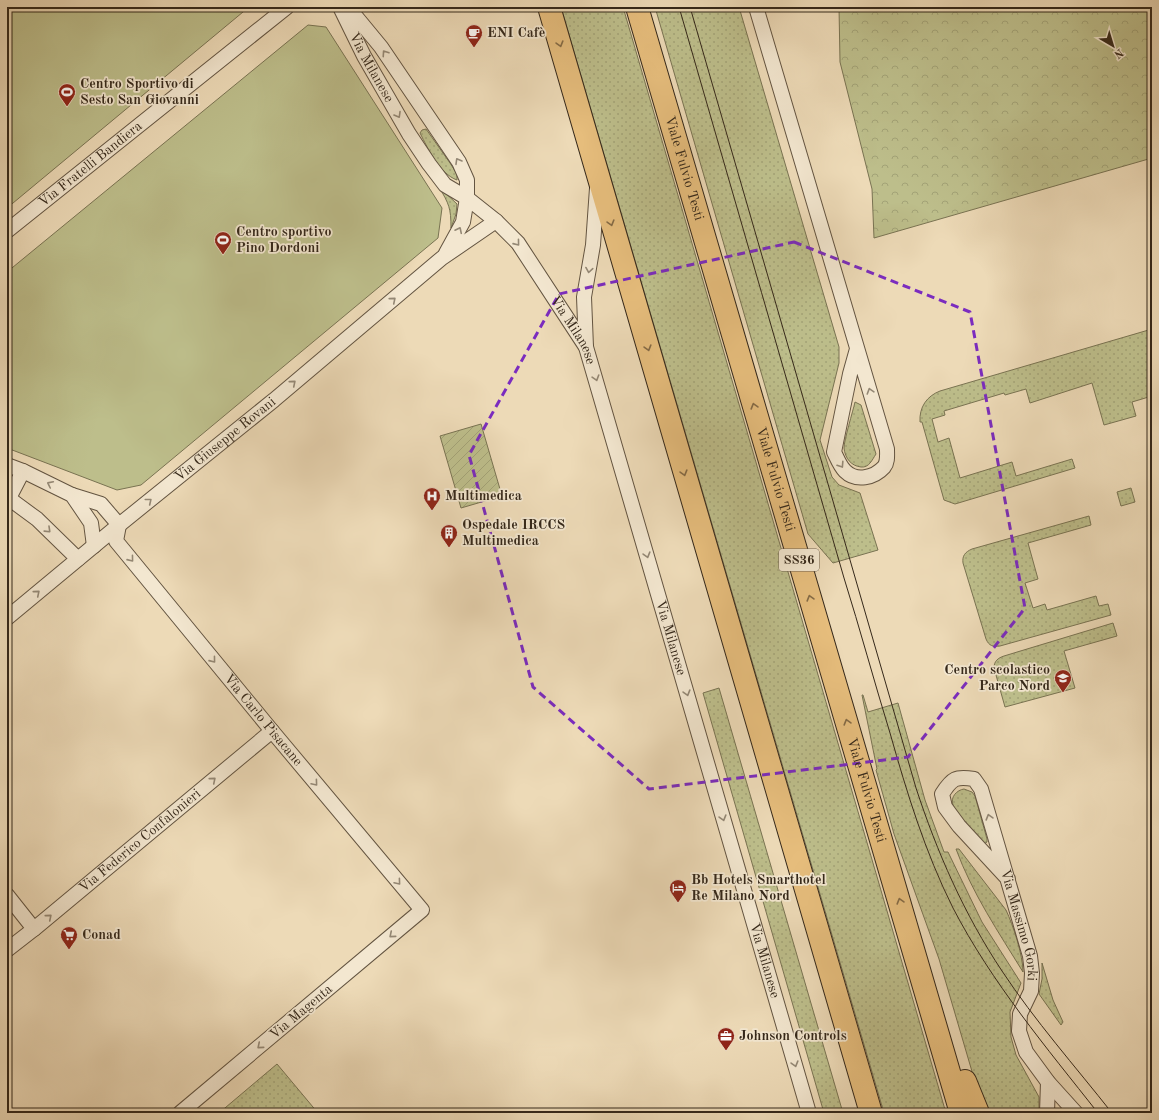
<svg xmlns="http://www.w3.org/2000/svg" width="1159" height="1120" viewBox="0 0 1159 1120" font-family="'Old Standard TT',serif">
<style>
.grass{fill:url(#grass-dots);stroke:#797352}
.forest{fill:url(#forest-crowns);stroke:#797352}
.garden{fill:url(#garden-furrows);stroke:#797352}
.pitch{fill:#bdbe8b;stroke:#797352}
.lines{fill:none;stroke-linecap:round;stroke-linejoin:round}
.street-casing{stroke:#635441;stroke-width:16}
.primary-casing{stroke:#35281a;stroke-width:24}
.street{stroke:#f3e7d0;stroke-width:14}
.primary{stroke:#e6bd7c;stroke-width:22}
.tram{stroke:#35281a;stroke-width:1}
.oneway{stroke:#856b46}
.oneway2{stroke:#948875}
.marked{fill:none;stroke:#7b2cbf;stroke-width:3;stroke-dasharray:8 5;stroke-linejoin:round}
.labels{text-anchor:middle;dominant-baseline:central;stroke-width:3.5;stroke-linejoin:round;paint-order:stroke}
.shield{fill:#f3e7d0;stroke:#6e6151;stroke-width:1}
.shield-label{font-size:13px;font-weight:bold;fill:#35281a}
.poi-label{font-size:14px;font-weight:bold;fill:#35281a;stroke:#f3e7d0;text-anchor:start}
.street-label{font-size:14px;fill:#35281a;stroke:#f3e7d0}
</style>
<defs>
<pattern id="grass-dots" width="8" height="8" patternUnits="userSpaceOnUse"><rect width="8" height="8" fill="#bdbe8b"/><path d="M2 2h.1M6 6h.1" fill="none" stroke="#a3a377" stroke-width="1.8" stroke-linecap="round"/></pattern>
<pattern id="forest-crowns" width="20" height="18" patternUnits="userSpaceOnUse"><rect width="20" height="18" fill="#bdbe8b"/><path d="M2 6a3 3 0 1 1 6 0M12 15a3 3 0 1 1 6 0" fill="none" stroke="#a3a377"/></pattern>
<pattern id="garden-furrows" width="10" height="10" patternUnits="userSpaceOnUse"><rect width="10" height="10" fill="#bdbe8b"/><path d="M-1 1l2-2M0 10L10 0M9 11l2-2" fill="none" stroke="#a3a377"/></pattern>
</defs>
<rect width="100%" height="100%" fill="#eddab7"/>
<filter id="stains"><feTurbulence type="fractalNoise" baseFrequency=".005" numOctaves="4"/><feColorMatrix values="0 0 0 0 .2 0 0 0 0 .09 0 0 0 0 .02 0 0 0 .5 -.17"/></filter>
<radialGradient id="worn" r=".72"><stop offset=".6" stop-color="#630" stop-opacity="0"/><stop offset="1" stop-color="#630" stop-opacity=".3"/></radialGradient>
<g class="grass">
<polygon points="561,7 623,7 946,1113 884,1113"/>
<polygon points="655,7 739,7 839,347 839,363 820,440 832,477 839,485 860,493 878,550 833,563 808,534"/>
<path d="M426 129 450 163 457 174V180C440 174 428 149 420 133L422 130Z"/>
<path d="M439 187 457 204 456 214 451 228C451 208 449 204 439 187Z"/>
<path d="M1152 329V396L1132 402 1136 416 1104 425 1092 383 1030 403 1026 389 1005 395 1004 393 944 411 945 415 932 419 938 442 949 438 960 478 1012 462 1016 476 1072 459 1075 468 955 504 944 500 922 422H920C919 407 927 396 940 391Z"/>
<path d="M855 402 861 405 876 454C872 460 869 468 861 467 851 466 845 458 844 448 844 440 853 411 855 402Z"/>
<polygon points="1131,488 1135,502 1121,506 1117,492"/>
<path d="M1089 516 1091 525 1028 543 1038 579 1025 583 1033 608 1045 604 1047 610 1096 596 1099 606 1108 604 1111 615 1000 646C993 647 989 646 986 639L963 563C962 556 965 552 972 549Z"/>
<path d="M1113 623 1117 636 1064 651 1075 688 1005 707 994 668C994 661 998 658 1004 656Z"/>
<polygon points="719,688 843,1113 824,1113 703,693"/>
<polygon points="862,695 863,695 868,712 898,703 925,800 944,852 948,852 982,922 1021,983 1010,1012 1011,1037 1016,1055 1039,1097 1039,1113 985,1113 983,1109 939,959 894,834 876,770 877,769"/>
<path d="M964 789 972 792 975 796 987 839V842L984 844 980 842C974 833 956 813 953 805 950 797 957 790 964 789Z"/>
<path d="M956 849H959L1006 910C1013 925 1023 955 1023 972 999 933 972 893 956 849Z"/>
<polygon points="1042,963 1053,1000 1063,1022 1061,1025 1039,994 1042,979"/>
<polygon points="277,1064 318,1113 219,1113"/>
</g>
<polygon class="forest" points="839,7 1152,7 1152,158 874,238 872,189 840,62"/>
<polygon class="garden" points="481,424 502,496 461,508 440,436"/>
<g class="pitch">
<polygon points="7,7 249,7 7,208"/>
<polygon points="308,25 326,27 442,208 438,238 141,485 117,490 7,448 7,272"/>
</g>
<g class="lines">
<g class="street-casing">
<g id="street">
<path id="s1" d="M340 7 364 56 409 134 429 164 445 185 467 198 496 221 518 243 586 347 809 1113"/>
<polyline points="348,7 381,47 459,162 467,180 467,198 463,222 446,253"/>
<path d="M756 7 887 449C887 455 888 462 884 467 874 478 856 482 845 471 840 466 837 458 834 452L850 374 857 349"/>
<path id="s2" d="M7 231 287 7"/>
<polyline points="586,347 584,297 593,245 597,188"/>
<polyline points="7,465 23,471 72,495 91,523 94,546"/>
<polyline points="72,495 101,504 119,525"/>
<polyline points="7,497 37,519 78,559"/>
<polyline points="9,498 23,471"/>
<path id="s3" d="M119 525 116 541 272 731 422 910 180 1113"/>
<path id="s4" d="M7 618 119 525 274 400 442 258 496 221"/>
<path id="s5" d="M1008 879 959 826 945 807 942 794C952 778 956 776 974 779L981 789 1030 956 1032 973 1031 991 1020 1014 1019 1031 1026 1052 1048 1082 1076 1113"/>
<polyline points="7,895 34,929"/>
<path id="s6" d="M7 950 34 929 272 731"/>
<polyline points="1047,1113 1048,1082"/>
</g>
</g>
<g class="primary-casing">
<g id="primary">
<polyline points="549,7 871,1113"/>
<path id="s7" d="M637 7 961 1113"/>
<polyline points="965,1081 978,1113"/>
</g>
</g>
<use href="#street" class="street"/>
<use href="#primary" class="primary"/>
<g class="tram">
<path d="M679 7C734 197 789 388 844 578 860 629 874 681 890 733 907 793 925 852 953 908 992 983 1046 1047 1098 1113"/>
<path d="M690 7 916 788C937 852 964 914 1002 971 1035 1021 1075 1066 1112 1113"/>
</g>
</g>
<defs><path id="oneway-chevron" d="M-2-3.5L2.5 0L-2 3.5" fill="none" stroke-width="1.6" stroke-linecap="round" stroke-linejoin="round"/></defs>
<g class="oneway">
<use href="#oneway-chevron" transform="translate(560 44) rotate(74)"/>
<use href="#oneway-chevron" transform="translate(611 223) rotate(74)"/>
<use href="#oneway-chevron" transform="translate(648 348) rotate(74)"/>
<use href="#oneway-chevron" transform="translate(754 406) rotate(-106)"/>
<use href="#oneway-chevron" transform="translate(684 473) rotate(74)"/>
<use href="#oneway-chevron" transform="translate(810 598) rotate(-106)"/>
<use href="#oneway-chevron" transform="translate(847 722) rotate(-106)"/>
<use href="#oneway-chevron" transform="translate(900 901) rotate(-106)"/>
</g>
<g class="oneway2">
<use href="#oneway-chevron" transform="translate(385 53) rotate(-124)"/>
<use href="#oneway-chevron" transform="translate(398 115) rotate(60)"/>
<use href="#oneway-chevron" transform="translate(458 161) rotate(-120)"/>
<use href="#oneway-chevron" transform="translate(459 230) rotate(-64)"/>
<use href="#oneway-chevron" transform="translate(517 243) rotate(51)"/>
<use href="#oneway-chevron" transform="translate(589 270) rotate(99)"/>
<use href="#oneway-chevron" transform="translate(393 300) rotate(-40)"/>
<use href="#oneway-chevron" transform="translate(596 378) rotate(73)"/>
<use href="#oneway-chevron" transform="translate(293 383) rotate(-40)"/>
<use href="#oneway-chevron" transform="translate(870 391) rotate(-107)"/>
<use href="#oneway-chevron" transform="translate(841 465) rotate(57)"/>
<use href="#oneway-chevron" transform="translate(50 484) rotate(-154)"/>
<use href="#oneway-chevron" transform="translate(149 501) rotate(-39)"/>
<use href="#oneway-chevron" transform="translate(48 530) rotate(44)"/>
<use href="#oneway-chevron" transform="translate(647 555) rotate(74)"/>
<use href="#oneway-chevron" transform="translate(131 559) rotate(51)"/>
<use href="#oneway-chevron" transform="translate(37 593) rotate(-40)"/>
<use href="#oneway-chevron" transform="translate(213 660) rotate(51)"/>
<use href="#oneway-chevron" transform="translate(687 693) rotate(74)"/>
<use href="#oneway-chevron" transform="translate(213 780) rotate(-40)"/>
<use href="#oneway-chevron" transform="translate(315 783) rotate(50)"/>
<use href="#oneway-chevron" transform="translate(989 817) rotate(-106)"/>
<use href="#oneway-chevron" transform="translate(723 818) rotate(74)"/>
<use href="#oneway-chevron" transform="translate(398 882) rotate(50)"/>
<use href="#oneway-chevron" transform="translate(49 917) rotate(-40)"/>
<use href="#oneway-chevron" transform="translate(392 935) rotate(140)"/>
<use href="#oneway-chevron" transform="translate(260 1046) rotate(140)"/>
<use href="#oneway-chevron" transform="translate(795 1064) rotate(74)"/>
</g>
<path class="marked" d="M794 242 970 312 1025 608 908 757 649 789 533 687 469 455 559 294Z"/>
<defs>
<g id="cafe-pin" transform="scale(0.9)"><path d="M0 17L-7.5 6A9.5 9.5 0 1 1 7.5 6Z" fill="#8f2418" stroke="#f3e7d0"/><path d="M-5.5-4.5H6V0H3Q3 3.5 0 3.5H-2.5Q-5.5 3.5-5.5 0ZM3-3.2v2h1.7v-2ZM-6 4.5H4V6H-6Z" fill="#fff"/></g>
<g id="stadium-pin" transform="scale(0.9)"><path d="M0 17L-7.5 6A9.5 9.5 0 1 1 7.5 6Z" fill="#8f2418" stroke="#f3e7d0"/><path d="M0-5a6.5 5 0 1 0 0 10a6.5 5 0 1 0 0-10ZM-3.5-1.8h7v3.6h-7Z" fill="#fff"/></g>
<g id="hospital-pin" transform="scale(0.9)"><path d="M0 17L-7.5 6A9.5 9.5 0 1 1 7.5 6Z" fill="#8f2418" stroke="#f3e7d0"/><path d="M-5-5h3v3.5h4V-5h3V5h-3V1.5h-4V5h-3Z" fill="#fff"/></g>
<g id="building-pin" transform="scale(0.9)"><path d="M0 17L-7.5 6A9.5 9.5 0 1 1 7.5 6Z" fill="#8f2418" stroke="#f3e7d0"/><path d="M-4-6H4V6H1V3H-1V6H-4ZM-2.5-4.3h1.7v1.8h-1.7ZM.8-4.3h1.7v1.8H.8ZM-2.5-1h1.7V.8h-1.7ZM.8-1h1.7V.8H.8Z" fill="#fff"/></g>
<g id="school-pin" transform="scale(0.9)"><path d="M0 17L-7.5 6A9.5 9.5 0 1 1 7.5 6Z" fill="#8f2418" stroke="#f3e7d0"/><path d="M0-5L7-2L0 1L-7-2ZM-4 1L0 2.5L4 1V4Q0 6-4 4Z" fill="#fff"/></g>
<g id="hotel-pin" transform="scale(0.9)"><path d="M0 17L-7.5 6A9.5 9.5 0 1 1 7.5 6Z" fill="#8f2418" stroke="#f3e7d0"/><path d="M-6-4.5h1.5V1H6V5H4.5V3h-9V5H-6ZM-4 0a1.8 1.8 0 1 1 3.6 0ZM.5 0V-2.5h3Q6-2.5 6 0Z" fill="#fff"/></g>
<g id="supermarket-pin" transform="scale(0.9)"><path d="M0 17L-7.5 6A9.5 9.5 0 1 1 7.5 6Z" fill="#8f2418" stroke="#f3e7d0"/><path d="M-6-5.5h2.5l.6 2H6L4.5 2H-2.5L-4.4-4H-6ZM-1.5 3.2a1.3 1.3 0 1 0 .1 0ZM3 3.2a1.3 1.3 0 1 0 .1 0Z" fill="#fff"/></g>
<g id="office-pin" transform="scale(0.9)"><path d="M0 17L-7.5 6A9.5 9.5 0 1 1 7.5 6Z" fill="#8f2418" stroke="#f3e7d0"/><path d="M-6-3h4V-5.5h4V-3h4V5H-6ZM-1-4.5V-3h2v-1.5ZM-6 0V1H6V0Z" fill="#fff"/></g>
</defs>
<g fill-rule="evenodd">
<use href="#cafe-pin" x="474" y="33"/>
<use href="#stadium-pin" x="67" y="92"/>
<use href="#stadium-pin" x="223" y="240"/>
<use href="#hospital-pin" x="432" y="496"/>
<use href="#building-pin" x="449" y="533"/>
<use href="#school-pin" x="1063" y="678"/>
<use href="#hotel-pin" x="678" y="888"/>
<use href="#supermarket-pin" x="69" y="935"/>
<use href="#office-pin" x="726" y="1036"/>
</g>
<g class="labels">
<rect class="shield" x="779" y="549" width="40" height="22" rx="3"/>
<g class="shield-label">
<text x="799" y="560">SS36</text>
</g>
<g class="poi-label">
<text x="487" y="33">ENI Cafè</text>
<text x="80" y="84">Centro Sportivo di<tspan x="80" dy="16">Sesto San Giovanni</tspan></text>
<text x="236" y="232">Centro sportivo<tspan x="236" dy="16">Pino Dordoni</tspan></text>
<text x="445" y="496">Multimedica</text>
<text x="462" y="525">Ospedale IRCCS<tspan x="462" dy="16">Multimedica</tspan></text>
<text x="1050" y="670" text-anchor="end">Centro scolastico<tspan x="1050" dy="16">Parco Nord</tspan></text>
<text x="691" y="880">Bb Hotels Smarthotel<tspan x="691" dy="16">Re Milano Nord</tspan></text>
<text x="82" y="935">Conad</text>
<text x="739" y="1036">Johnson Controls</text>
</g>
<g class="street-label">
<text stroke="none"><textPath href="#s1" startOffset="68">Via Milanese</textPath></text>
<text stroke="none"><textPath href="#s2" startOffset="107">Via Fratelli Bandiera</textPath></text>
<text stroke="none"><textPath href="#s7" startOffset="168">Viale Fulvio Testi</textPath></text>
<text stroke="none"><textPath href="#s1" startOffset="404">Via Milanese</textPath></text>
<text stroke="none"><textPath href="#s4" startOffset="282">Via Giuseppe Rovani</textPath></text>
<text stroke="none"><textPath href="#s7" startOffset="492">Viale Fulvio Testi</textPath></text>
<text stroke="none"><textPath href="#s1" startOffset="728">Via Milanese</textPath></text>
<text stroke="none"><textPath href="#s3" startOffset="248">Via Carlo Pisacane</textPath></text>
<text stroke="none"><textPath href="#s7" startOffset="816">Viale Fulvio Testi</textPath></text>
<text stroke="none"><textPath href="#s6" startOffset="172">Via Federico Confalonieri</textPath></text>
<text stroke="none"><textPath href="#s5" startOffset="302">Via Massimo Gorki</textPath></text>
<text stroke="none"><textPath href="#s1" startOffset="1064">Via Milanese</textPath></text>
<text transform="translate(301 1012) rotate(-40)">Via Magenta</text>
</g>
</g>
<rect width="1159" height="1120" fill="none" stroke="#eddab7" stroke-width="24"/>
<rect x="8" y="8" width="1143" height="1104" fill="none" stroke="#35281a" stroke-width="2"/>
<rect x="12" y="12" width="1135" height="1096" fill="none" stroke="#35281a"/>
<g transform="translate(1113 46) rotate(142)" stroke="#f3e7d0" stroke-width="3" paint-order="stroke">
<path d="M0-3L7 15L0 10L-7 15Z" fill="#35281a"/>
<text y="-6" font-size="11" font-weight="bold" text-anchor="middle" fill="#35281a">N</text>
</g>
<rect width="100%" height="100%" filter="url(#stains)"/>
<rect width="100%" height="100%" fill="url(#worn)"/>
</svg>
